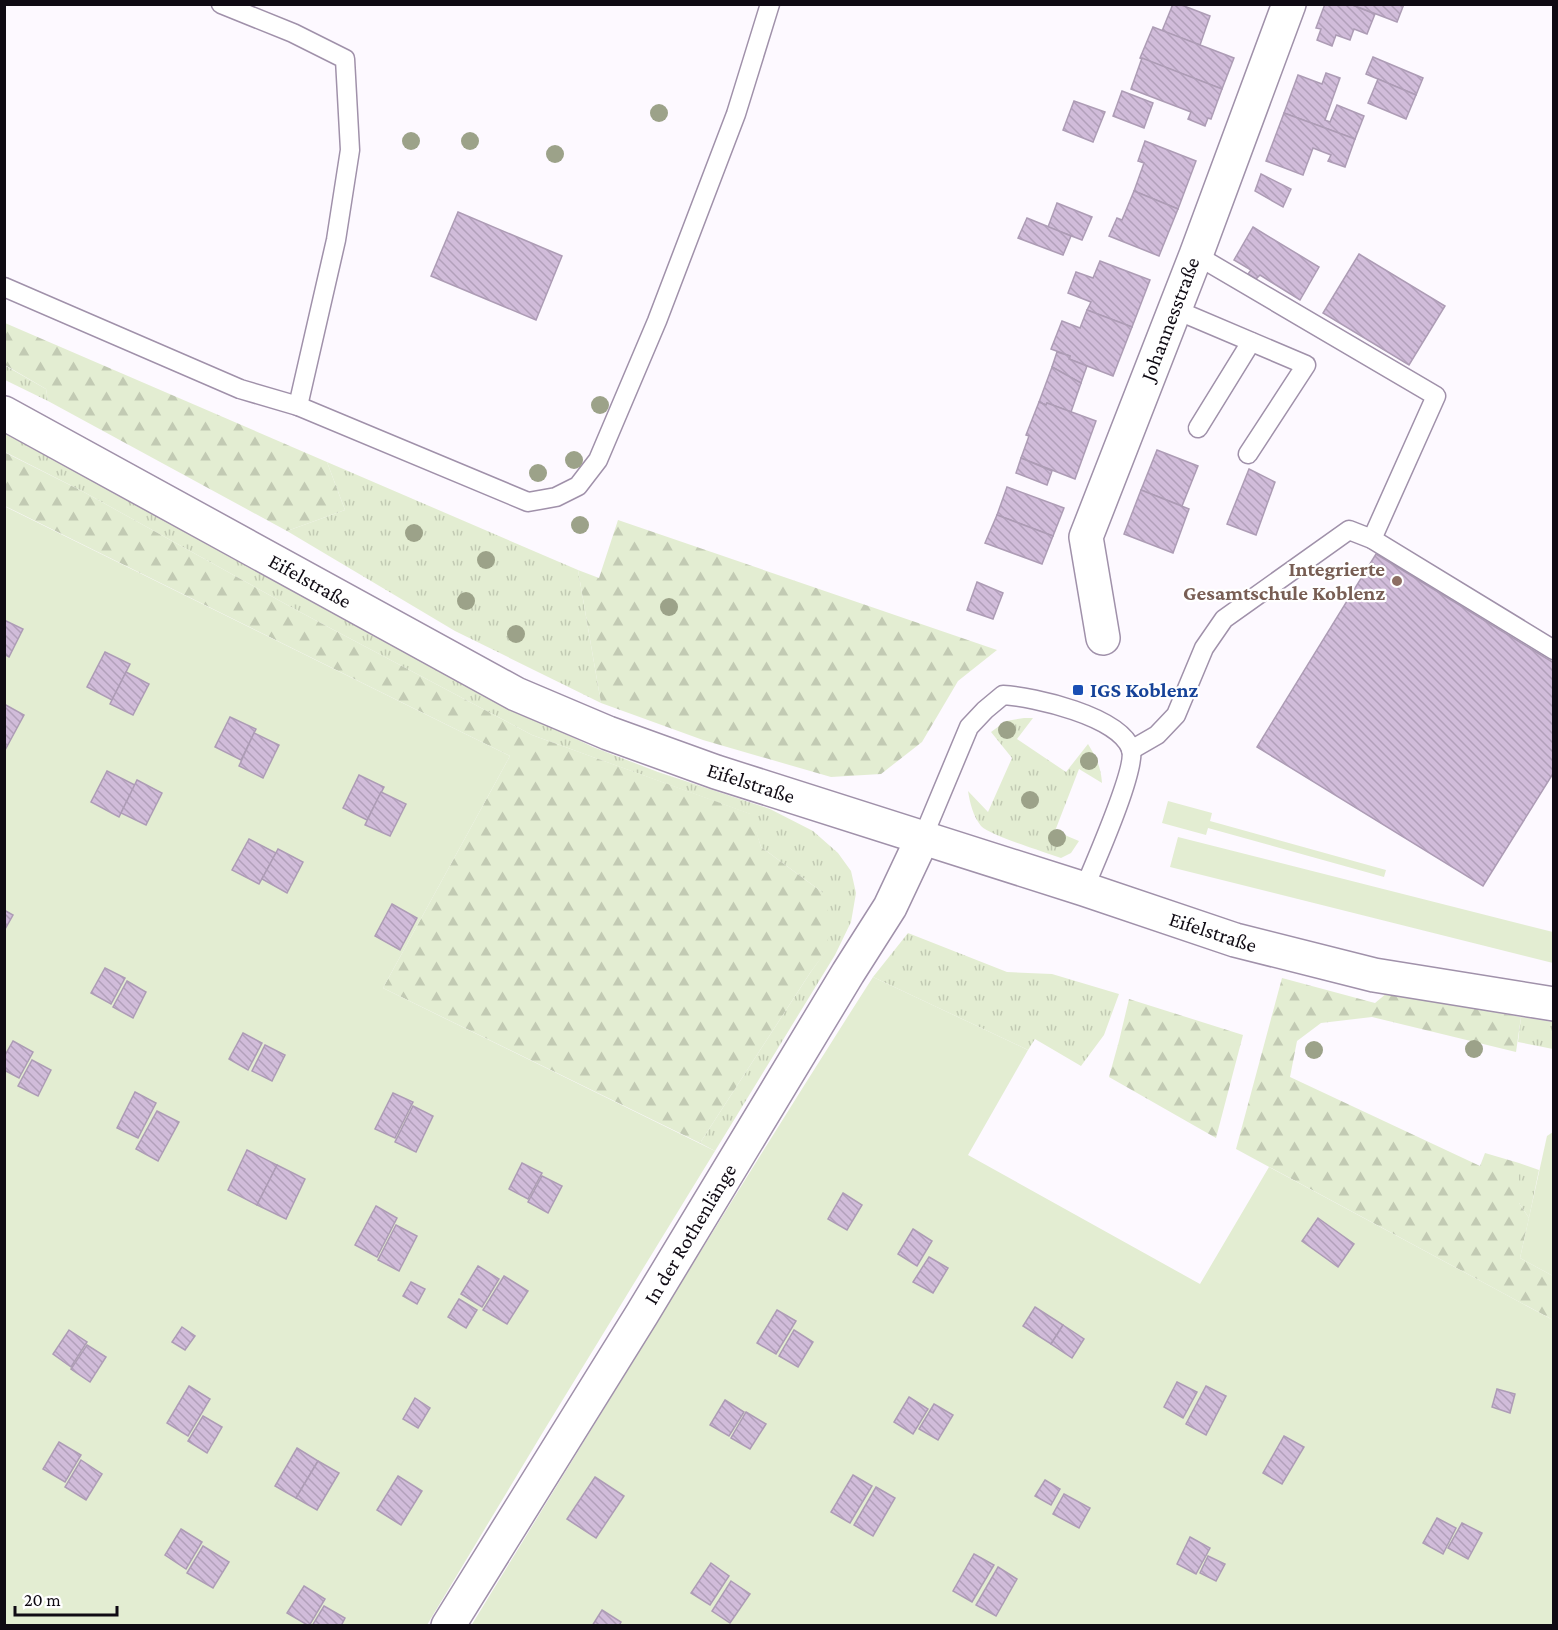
<svg xmlns="http://www.w3.org/2000/svg" width="1558" height="1630" viewBox="0 0 1558 1630" font-family="'Crimson Pro',serif">
<style>
.grass{fill:url(#grass-tufts)}
.forest{fill:url(#forest-firs)}
.green{fill:#e3edd2}
.building{fill:url(#building-back-hatch);stroke:#ad9cb5;stroke-width:1.5}
.lines{fill:none;stroke-linecap:round;stroke-linejoin:round}
.lane-casing{stroke:#a091aa;stroke-width:21}
.street-casing{stroke:#a091aa;stroke-width:36}
.secondary-casing{stroke:#a091aa;stroke-width:36}
.lane{stroke:#fff;stroke-width:18}
.street{stroke:#fff;stroke-width:33}
.secondary{stroke:#fff;stroke-width:33}
.tree{fill:#9ca289}
.education-dot{fill:#8d6e63;stroke:#fff;stroke-width:2}
.transit-dot{fill:#1a4fb4;stroke:#fff;stroke-width:2}
.labels{text-anchor:middle;dominant-baseline:central;stroke-width:4.5;stroke-linejoin:round;paint-order:stroke}
.street-label{font-size:21px;fill:#0f0a13;stroke:#fff}
.education-label{font-size:21px;font-weight:bold;fill:#785e54;stroke:#fff;text-anchor:end}
.transit-label{font-size:21px;font-weight:bold;fill:#164399;stroke:#fff;text-anchor:start}
</style>
<defs>
<pattern id="grass-tufts" width="24" height="20" patternUnits="userSpaceOnUse" patternTransform="scale(1.5)"><rect width="24" height="20" fill="#e3edd2"/><path d="M3 7l-1-3M5 7V3M7 7l1-3M15 17l-1-3M17 17v-4M19 17l1-3" fill="none" stroke="#c2cab3"/></pattern>
<pattern id="forest-firs" width="22" height="20" patternUnits="userSpaceOnUse" patternTransform="scale(1.5)"><rect width="22" height="20" fill="#e3edd2"/><path d="M5 1l3.5 6h-7zM16 11l3.5 6h-7z" fill="#c2cab3"/></pattern>
<pattern id="building-back-hatch" width="6" height="6" patternUnits="userSpaceOnUse" patternTransform="scale(1.5)"><rect width="6" height="6" fill="#d1bcda"/><path d="M-1 5l2 2M0 0l6 6M5-1l2 2" fill="none" stroke="#b2a0ba"/></pattern>
</defs>
<rect width="100%" height="100%" fill="#fdf9ff"/>
<g class="grass">
<polygon points="4,365 46,389 48,401 5,380"/>
<polygon points="4,433 96,480 505,705 593,747 658,772 770,809 813,831 838,853 851,871 856,893 851,922 835,955 715,1151 700,1143 810,973 827,949 822,892 761,847 750,814 532,735 300,612 82,491 5,452"/>
<polygon points="327,462 578,570 601,703 455,631 287,531 345,510"/>
<path d="M1024 718H1033L1017 739 1066 772 1088 744C1096 757 1101 767 1102 783L1079 769 1055 831 1079 841 1071 853 1061 858C1045 852 991 836 981 826 973 816 970 803 968 791L988 812 1012 758 991 732 1006 721Z"/>
<polygon points="908,933 1007,972 1052,974 1119,994 1104,1035 1081,1066 1035,1039 1028,1050 873,977"/>
<polygon points="1521,1017 1553,1022 1553,1049 1518,1042"/>
<polygon points="1519,1163 1539,1170 1529,1218 1519,1203"/>
</g>
<g class="forest">
<polygon points="5,323 327,462 345,510 287,531 48,401 46,389 5,365"/>
<polygon points="4,452 82,491 300,612 532,735 751,814 761,847 822,892 830,918 827,950 810,973 700,1143 383,988 510,756 5,506"/>
<polygon points="618,520 997,650 958,681 922,742 881,774 831,777 703,740 601,703 578,570 599,578"/>
<polygon points="1282,978 1375,1003 1387,993 1521,1017 1516,1052 1372,1017 1321,1023 1297,1041 1290,1077 1480,1166 1485,1153 1519,1163 1519,1203 1529,1218 1520,1258 1553,1276 1553,1320 1236,1149"/>
<polygon points="1129,999 1243,1035 1216,1138 1109,1077 1119,1041"/>
</g>
<g class="green">
<polygon points="4,506 510,756 383,988 715,1151 543,1432 427,1625 5,1625"/>
<polygon points="1168,801 1212,813 1210,821 1386,870 1384,877 1208,828 1206,835 1162,823"/>
<polygon points="1178,837 1553,932 1553,963 1170,867"/>
<path d="M873 977 1028 1050 968 1155 1200 1284 1269 1167 1553 1320V1625L471 1626C604 1409 736 1191 873 977Z"/>
<polygon points="1553,1132 1553,1276 1520,1258 1547,1136"/>
</g>
<g class="building">
<polygon points="1173,4 1179,4 1210,16 1200,45 1162,31"/>
<polygon points="1325,4 1350,4 1375,14 1367,34 1354,29 1350,40 1336,35 1332,46 1317,40 1321,29 1316,28"/>
<polygon points="1350,4 1404,4 1397,22"/>
<polygon points="1153,27 1234,58 1222,89 1140,58"/>
<polygon points="1373,57 1423,78 1416,95 1366,74"/>
<polygon points="1142,58 1222,89 1211,119 1208,118 1205,126 1188,119 1191,112 1131,89"/>
<polygon points="1326,73 1340,78 1325,120 1330,122 1337,105 1364,116 1355,139 1284,113 1298,75 1322,84"/>
<polygon points="1378,79 1416,95 1406,119 1368,103"/>
<polygon points="1122,91 1153,103 1144,128 1113,116"/>
<polygon points="1074,101 1105,112 1093,142 1063,130"/>
<polygon points="1284,113 1355,139 1345,167 1328,161 1331,155 1313,148 1303,175 1266,161"/>
<polygon points="1145,141 1196,161 1178,209 1134,191 1144,163 1138,161"/>
<polygon points="1261,174 1291,189 1283,207 1255,191"/>
<polygon points="1134,191 1178,209 1159,256 1109,236 1117,218 1122,220"/>
<polygon points="1057,203 1092,217 1082,240 1048,227"/>
<polygon points="458,212 562,256 536,320 431,276"/>
<polygon points="1027,218 1071,236 1063,255 1018,238"/>
<polygon points="1253,227 1319,267 1300,300 1260,275 1256,279 1248,274 1251,270 1234,260"/>
<polygon points="1359,254 1445,306 1409,365 1323,313"/>
<polygon points="1100,261 1150,280 1132,327 1087,310 1091,302 1068,293 1076,272 1093,278"/>
<polygon points="1087,310 1132,327 1113,376 1069,359 1070,356 1051,349 1062,321 1080,328"/>
<polygon points="1057,352 1070,356 1069,359 1087,366 1081,383 1052,367"/>
<polygon points="1052,367 1081,383 1071,412 1047,403 1046,405 1039,402"/>
<polygon points="1039,402 1046,405 1047,403 1096,421 1075,479 1021,458 1029,436 1026,435"/>
<polygon points="1157,450 1198,466 1182,506 1141,490"/>
<polygon points="1021,458 1052,471 1047,485 1016,473"/>
<polygon points="1249,469 1275,482 1256,535 1227,524"/>
<polygon points="1007,487 1064,508 1053,536 997,515"/>
<polygon points="1141,490 1189,509 1173,553 1124,534"/>
<polygon points="997,515 1053,536 1042,564 985,543"/>
<polygon points="1376,554 1554,663 1554,772 1483,886 1257,747"/>
<polygon points="977,582 1003,593 993,619 967,610"/>
<polygon points="4,620 23,629 9,657 4,654"/>
<polygon points="105,652 130,664 112,700 87,687"/>
<polygon points="126,672 149,684 133,715 110,704"/>
<polygon points="4,704 24,715 4,752"/>
<polygon points="230,717 256,729 241,760 215,747"/>
<polygon points="254,733 279,745 263,778 239,766"/>
<polygon points="107,771 135,785 119,817 91,802"/>
<polygon points="359,775 384,787 367,820 343,808"/>
<polygon points="137,780 162,793 146,825 121,813"/>
<polygon points="381,792 406,804 390,836 365,825"/>
<polygon points="249,839 276,853 259,884 232,870"/>
<polygon points="278,849 303,862 287,893 262,879"/>
<polygon points="392,904 417,918 400,950 375,936"/>
<polygon points="4,910 13,915 4,931"/>
<polygon points="105,968 125,978 111,1004 91,993"/>
<polygon points="127,981 146,992 133,1018 113,1007"/>
<polygon points="243,1033 262,1043 248,1070 229,1059"/>
<polygon points="13,1041 33,1052 19,1078 4,1070 4,1057"/>
<polygon points="265,1045 285,1055 272,1081 252,1071"/>
<polygon points="32,1060 51,1070 38,1096 18,1086"/>
<polygon points="135,1092 156,1103 138,1138 117,1128"/>
<polygon points="393,1093 413,1102 395,1138 375,1129"/>
<polygon points="413,1106 433,1116 416,1152 395,1142"/>
<polygon points="157,1111 179,1122 158,1161 136,1149"/>
<polygon points="247,1150 277,1165 257,1205 228,1190"/>
<polygon points="522,1163 542,1173 528,1199 509,1189"/>
<polygon points="277,1165 305,1179 286,1219 257,1205"/>
<polygon points="542,1176 562,1186 548,1213 528,1202"/>
<polygon points="843,1193 862,1205 847,1230 828,1219"/>
<polygon points="376,1206 397,1218 377,1257 355,1245"/>
<polygon points="1318,1218 1354,1244 1338,1267 1302,1241"/>
<polygon points="396,1225 417,1236 399,1271 378,1260"/>
<polygon points="913,1229 932,1241 917,1266 898,1254"/>
<polygon points="929,1257 948,1268 933,1293 913,1282"/>
<polygon points="478,1266 499,1279 482,1307 461,1294"/>
<polygon points="504,1276 528,1291 507,1324 483,1310"/>
<polygon points="411,1282 425,1289 417,1304 403,1296"/>
<polygon points="459,1299 477,1310 466,1328 448,1317"/>
<polygon points="1035,1307 1063,1325 1051,1344 1023,1326"/>
<polygon points="777,1310 796,1321 776,1354 757,1343"/>
<polygon points="1063,1325 1084,1339 1072,1358 1051,1344"/>
<polygon points="182,1327 195,1336 185,1350 172,1342"/>
<polygon points="69,1330 87,1342 71,1367 53,1354"/>
<polygon points="794,1330 813,1342 798,1367 779,1356"/>
<polygon points="87,1345 106,1357 90,1382 71,1369"/>
<polygon points="1177,1382 1197,1392 1183,1418 1164,1407"/>
<polygon points="189,1386 210,1399 188,1436 167,1423"/>
<polygon points="1206,1386 1226,1396 1206,1435 1186,1424"/>
<polygon points="1497,1389 1515,1394 1510,1413 1492,1407"/>
<polygon points="909,1397 928,1409 913,1434 894,1422"/>
<polygon points="415,1398 430,1408 418,1428 403,1419"/>
<polygon points="725,1400 744,1412 729,1436 710,1425"/>
<polygon points="934,1404 953,1415 938,1440 919,1429"/>
<polygon points="746,1412 766,1424 750,1449 731,1438"/>
<polygon points="203,1416 222,1427 207,1453 188,1441"/>
<polygon points="1284,1436 1304,1447 1282,1484 1263,1473"/>
<polygon points="59,1442 81,1455 65,1482 43,1469"/>
<polygon points="297,1448 318,1461 296,1498 275,1486"/>
<polygon points="81,1460 102,1474 86,1500 65,1487"/>
<polygon points="318,1461 339,1473 317,1510 296,1498"/>
<polygon points="853,1475 872,1486 850,1523 831,1512"/>
<polygon points="398,1476 422,1491 401,1525 377,1510"/>
<polygon points="595,1477 624,1496 596,1538 567,1519"/>
<polygon points="1045,1480 1060,1489 1051,1505 1035,1496"/>
<polygon points="876,1487 895,1498 873,1536 854,1525"/>
<polygon points="1064,1494 1090,1508 1079,1528 1053,1514"/>
<polygon points="1437,1518 1456,1528 1443,1554 1423,1543"/>
<polygon points="1462,1523 1482,1533 1468,1559 1448,1548"/>
<polygon points="181,1529 202,1542 186,1569 165,1555"/>
<polygon points="1190,1537 1210,1548 1196,1574 1177,1564"/>
<polygon points="203,1546 229,1562 213,1588 187,1573"/>
<polygon points="974,1554 994,1565 972,1602 953,1591"/>
<polygon points="1208,1556 1225,1564 1216,1581 1200,1573"/>
<polygon points="711,1563 729,1576 710,1605 691,1593"/>
<polygon points="998,1567 1017,1579 996,1616 976,1605"/>
<polygon points="731,1581 750,1594 730,1623 712,1611"/>
<polygon points="304,1586 325,1599 309,1626 287,1613"/>
<polygon points="324,1606 345,1618 341,1626 312,1626"/>
<polygon points="602,1610 621,1622 619,1626 592,1626"/>
</g>
<g class="lines">
<g class="lane-casing">
<g id="lane">
<polyline points="221,4 293,33 345,59 350,150 336,240 298,406"/>
<polyline points="1196,255 1436,396 1372,539"/>
<polyline points="4,287 240,389 298,406 528,502 556,497 578,486 598,460 657,321 736,114 770,4"/>
<polyline points="1174,309 1306,365 1248,454"/>
<polyline points="1198,428 1251,342"/>
<polyline points="1131,750 1157,735 1176,715 1204,648 1224,619 1349,530 1372,539 1554,650"/>
<path d="M923 837 969 727 985 710 1003 695C1034 697 1119 716 1131 749 1137 768 1094 865 1084 889"/>
</g>
</g>
<g class="street-casing">
<g id="street">
<polyline points="1103,638 1086,537 1196,255 1289,4"/>
<polyline points="448,1626 642,1314 848,973 890,907 923,837"/>
</g>
</g>
<g class="secondary-casing">
<polyline id="secondary" points="4,413 516,694 608,733 716,772 1084,889 1235,940 1374,975 1554,1004"/>
</g>
<use href="#lane" class="lane"/>
<use href="#street" class="street"/>
<use href="#secondary" class="secondary"/>
</g>
<g class="tree">
<circle cx="659" cy="113" r="9"/>
<circle cx="411" cy="141" r="9"/>
<circle cx="470" cy="141" r="9"/>
<circle cx="555" cy="154" r="9"/>
<circle cx="600" cy="405" r="9"/>
<circle cx="574" cy="460" r="9"/>
<circle cx="538" cy="473" r="9"/>
<circle cx="580" cy="525" r="9"/>
<circle cx="414" cy="533" r="9"/>
<circle cx="486" cy="560" r="9"/>
<circle cx="466" cy="601" r="9"/>
<circle cx="669" cy="607" r="9"/>
<circle cx="516" cy="634" r="9"/>
<circle cx="1007" cy="730" r="9"/>
<circle cx="1089" cy="761" r="9"/>
<circle cx="1030" cy="800" r="9"/>
<circle cx="1057" cy="838" r="9"/>
<circle cx="1474" cy="1049" r="9"/>
<circle cx="1314" cy="1050" r="9"/>
</g>
<circle class="education-dot" cx="1397" cy="581" r="6"/>
<rect class="transit-dot" x="1072" y="684" width="12" height="12" rx="3"/>
<g class="labels">
<g class="street-label">
<text transform="translate(1170 319) rotate(-69)">Johannesstraße</text>
<text transform="translate(310 581) rotate(29)">Eifelstraße</text>
<text transform="translate(751 783) rotate(18)">Eifelstraße</text>
<text transform="translate(1213 932) rotate(18)">Eifelstraße</text>
<text transform="translate(690 1234) rotate(-59)">In der Rothenlänge</text>
</g>
<g class="education-label">
<text x="1385" y="569">Integrierte<tspan x="1385" dy="24">Gesamtschule Koblenz</tspan></text>
</g>
<g class="transit-label">
<text x="1090" y="690">IGS Koblenz</text>
</g>
</g>
<rect width="1558" height="1630" fill="none" stroke="#0f0a13" stroke-width="12"/>
<path d="M15 1606v9h102v-9" fill="none" stroke="#0f0a13" stroke-width="3"/>
<text x="24" y="1606" font-size="18" fill="#0f0a13" stroke="#ffffff" stroke-width="4.5" paint-order="stroke">20 m</text>
</svg>
